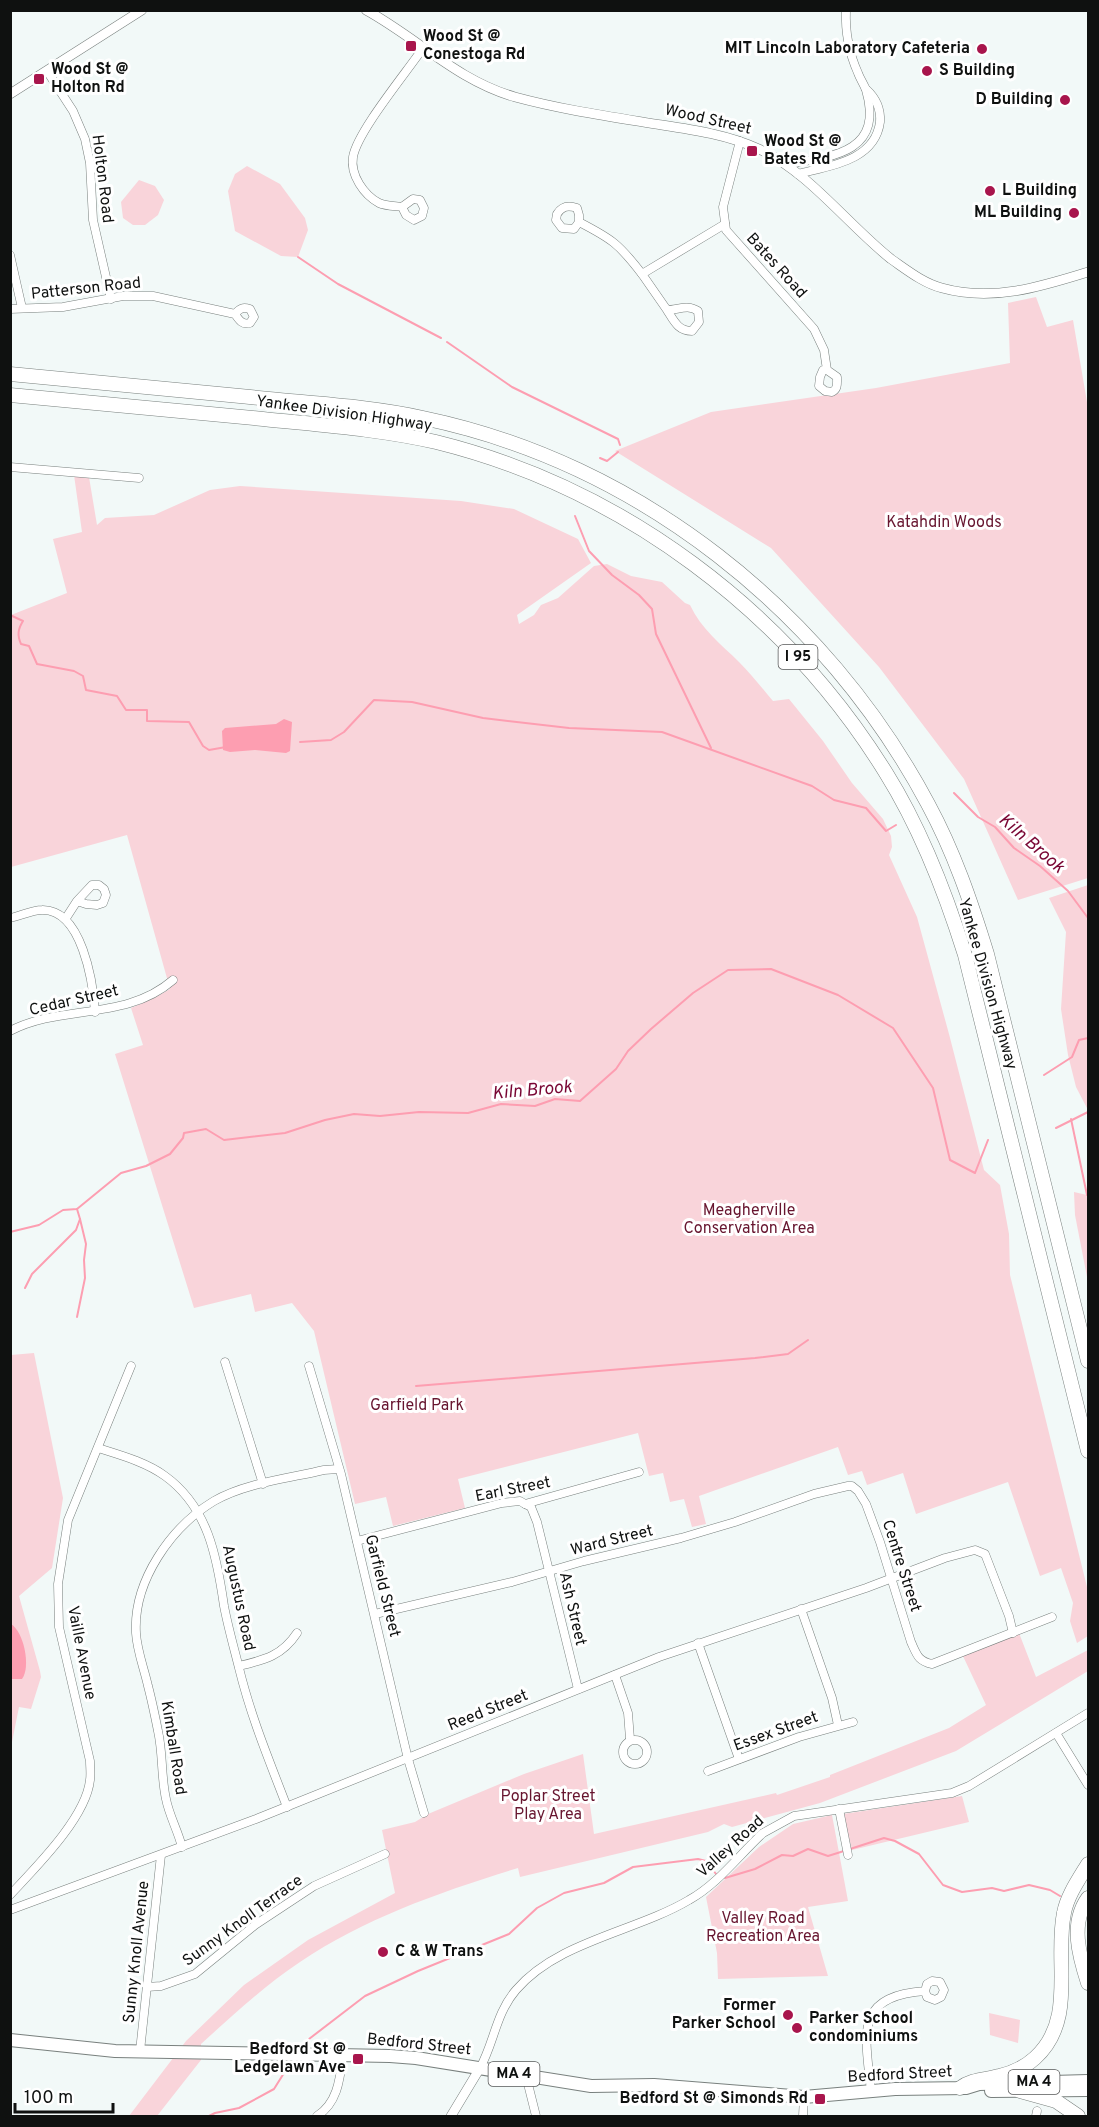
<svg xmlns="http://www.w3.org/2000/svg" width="1099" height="2127" viewBox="0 0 1099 2127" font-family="Overpass,sans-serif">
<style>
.green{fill:#f9d4da}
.water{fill:#fd9eb1}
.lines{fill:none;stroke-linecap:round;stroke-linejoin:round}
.stream{stroke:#fd9eb1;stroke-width:2}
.minor-casing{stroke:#79807e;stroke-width:9}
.tertiary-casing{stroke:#79807e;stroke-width:10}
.primary-casing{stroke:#79807e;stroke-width:14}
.motorway-casing{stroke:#79807e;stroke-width:15}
.minor{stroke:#fff;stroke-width:8}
.tertiary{stroke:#fff;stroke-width:9}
.primary{stroke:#fff;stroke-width:12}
.motorway{stroke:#fff;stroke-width:14}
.poi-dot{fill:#a8154c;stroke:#fff;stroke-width:2}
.labels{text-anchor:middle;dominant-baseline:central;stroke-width:6;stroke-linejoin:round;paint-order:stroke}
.shield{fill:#fff;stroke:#575858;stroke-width:1.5}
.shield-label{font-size:15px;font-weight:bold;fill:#0f1110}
.poi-label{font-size:16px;font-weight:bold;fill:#0f1110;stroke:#fff;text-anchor:start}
.street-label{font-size:16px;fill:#0f1110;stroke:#fff}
.park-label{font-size:16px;fill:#67152f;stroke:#fff}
.water-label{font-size:18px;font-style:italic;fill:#790634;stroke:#fff}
</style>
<rect width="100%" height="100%" fill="#f2f9f8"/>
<g class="green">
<polygon points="247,166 280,184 305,218 308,230 298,257 281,256 235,231 228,191 235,174"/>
<polygon points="139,180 155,186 164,200 158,215 145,225 133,225 123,218 121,202"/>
<polygon points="1036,297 1047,327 1073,320 1088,408 1088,878 1018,900 964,779 879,667 771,548 615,451 711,412 876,388 1010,363 1008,303"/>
<path d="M74 475 89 477 97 525 105 518 154 515 210 490 240 486 461 501 514 509 578 539 591 563 517 615 519 624 534 615 541 605 558 598 594 566 607 564 631 576 662 582 685 603 690 605C701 629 721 644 739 662 751 674 762 688 773 701L789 699 823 741 852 783 883 819 891 836 892 847 889 855 917 917 949 1034 984 1170 1000 1185 1009 1234 1010 1275 1088 1591V1636L1077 1643 1070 1621 1073 1603 1061 1568 1040 1576 1008 1482 916 1514 903 1473 867 1485 862 1471 848 1475 838 1447 699 1496 706 1524 692 1527 684 1499 670 1502 663 1473 649 1476 638 1433 458 1479 465 1508 393 1526 386 1497 355 1504 314 1331 292 1303 255 1312 251 1294 194 1308 115 1054 143 1045 131 1008 156 997 170 989 127 835 11 867V615L67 593 53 539 82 532Z"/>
<polygon points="1088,885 1088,1110 1076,1087 1068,1055 1061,1009 1066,932 1049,898"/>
<polygon points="1074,1192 1087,1195 1088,1197 1088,1282 1075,1215"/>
<polygon points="34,1353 63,1498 52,1568 19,1596 40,1671 41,1677 31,1709 19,1707 11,1747 11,1355"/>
<path d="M1019 1633 1036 1677 1088 1650V1671L956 1751 820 1803 732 1827 724 1824 708 1832 520 1877 518 1868C443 1891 365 1918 300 1962 264 1986 232 2016 201 2044V2060L157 2116H129L186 2041 244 1985 308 1940 395 1893 382 1830 415 1822 428 1814 524 1774 583 1754 594 1834 776 1793 777 1795 830 1777V1775L949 1728 986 1705 962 1654Z"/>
<polygon points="962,1796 969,1822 852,1850 843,1814"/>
<polygon points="832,1815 848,1901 808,1907 828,1976 718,1979 717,1953 706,1897 759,1847 793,1824"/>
<polygon points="989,2013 1020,2020 1018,2043 990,2035"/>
</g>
<g class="water">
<polygon points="284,719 292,722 290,751 286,753 255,750 230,752 223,750 222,731 225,728 276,724"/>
<path d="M11 1624C24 1632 31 1667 22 1679H11Z"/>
</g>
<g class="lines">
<g class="stream">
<polyline points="298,257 338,284 441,338"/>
<polyline points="447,342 512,387 618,439 620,445"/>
<polyline points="600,458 607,461 618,452"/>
<polyline points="575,516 589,551 612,575 639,595 652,609 656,634 711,748"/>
<path d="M10 615 23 621C18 629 17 635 21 644L29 646 37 664 74 671 83 676 86 690 117 696 126 710H147V721L189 722 203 746 209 750 226 747"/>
<polyline points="300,742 331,740 344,732 374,700 412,702 483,718 569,728 662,732 812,786 834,800 866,808 886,831 896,825"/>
<polyline points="954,793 978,817 995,827 1014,848 1040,866 1068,891 1088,918"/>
<polyline points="1044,1075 1072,1057 1079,1040 1088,1038"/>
<polyline points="1071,1119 1087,1195"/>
<polyline points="1056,1128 1088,1112"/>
<polyline points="10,1232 39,1225 63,1210 77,1209 121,1173 146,1166 170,1154 183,1138 184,1133 206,1129 224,1140 285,1133 325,1120 354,1114 380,1116 419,1112 468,1113 501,1104 535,1106 555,1099 580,1101 616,1069 628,1051 651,1029 693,993 728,970 771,969 838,995 893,1028 933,1088 950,1160 975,1173 988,1140"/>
<polyline points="25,1288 32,1274 76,1230 80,1219 77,1209"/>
<polyline points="77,1317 85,1278 84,1260 86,1244 80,1219"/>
<polyline points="416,1386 755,1358 788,1354 808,1340"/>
<polyline points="850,1849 884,1838 895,1841 919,1854 943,1885 962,1892 992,1888 1004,1891 1029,1885 1050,1890 1060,1896"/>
<polyline points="725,1878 755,1869 782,1855 793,1856 808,1849 828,1856 844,1851"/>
<polyline points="305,2044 309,2039 365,1996 418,1971 509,1934 537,1908 564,1893 604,1883 633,1867 698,1859 706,1861 716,1874"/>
<polyline points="209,2116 215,2113 239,2108 274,2089 289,2065"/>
</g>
<g class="minor-casing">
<g id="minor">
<polyline points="47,71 73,111 85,139 90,163 93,220 111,299"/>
<path d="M740 141 723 207 726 230 814 329 824 350 827 370H823L820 377 819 386 825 391 832 392C838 389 837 384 837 377L827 370"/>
<path d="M786 164C834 157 884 152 866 90 864 84 860 79 858 73 849 53 845 33 846 10"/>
<path d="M798 174C829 166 875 161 880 122 881 108 876 98 866 89"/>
<path d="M402 207 406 215 414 220 422 216 424 208 420 200 413 199 402 207C395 206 386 206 379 203 364 195 350 175 353 157 357 132 406 73 423 48"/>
<path d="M579 222 574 229 562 228 556 220 557 214C562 206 568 205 577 208L579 215V222C612 239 619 244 642 274"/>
<polyline points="10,255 22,308"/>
<path d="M10 309 63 307 123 296H153L235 314C239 320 242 325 250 323L254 317 250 309C243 307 240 308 235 314"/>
<path d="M667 310C674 321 678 331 692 331L699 322 698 311C688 304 678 310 667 310L642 274 725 224"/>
<polyline points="10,467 139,478"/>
<path d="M10 918C20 916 32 910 42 910 82 909 93 982 95 1012"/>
<polyline points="66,918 77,901 86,904 97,905 103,903 106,895 104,889 99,885 92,885 77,901"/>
<path d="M10 1031C61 1004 126 1021 173 980"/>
<polyline points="225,1362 263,1484"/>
<polyline points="309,1366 341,1474 408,1759 424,1813"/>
<path d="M98 1448C120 1455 146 1462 165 1476 208 1507 217 1557 224 1606 228 1627 234 1648 239 1668 251 1717 269 1760 287 1807"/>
<polyline points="525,1504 531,1507 537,1522 578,1689"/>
<polyline points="357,1541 502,1503 520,1501 525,1504 639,1472"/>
<polyline points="801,1609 832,1698 838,1725"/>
<path d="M375 1614 512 1582 584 1561 681 1538 735 1522 814 1494 848 1486H852L858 1491 866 1504 880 1542 911 1642C917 1655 918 1661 932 1664L1052 1617"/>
<polyline points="698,1643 739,1759"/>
<path d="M239 1666C264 1660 282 1656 297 1633"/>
<polyline points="615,1675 628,1713 630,1739"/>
<polyline points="1056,1733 1088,1785"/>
<circle cx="635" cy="1752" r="12"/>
<polyline points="708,1771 799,1737 853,1722"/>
<polyline points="839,1809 848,1855"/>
<path d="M182 1847C178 1831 169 1815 166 1799 161 1777 163 1753 158 1731 155 1716 152 1701 148 1686 144 1668 137 1651 136 1633 133 1581 171 1527 214 1501 245 1483 290 1478 324 1470L338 1469"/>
<path d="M10 1895C35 1868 86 1818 90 1780 91 1774 90 1767 90 1761L59 1627 58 1584 68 1520 131 1366"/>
<polyline points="10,1910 256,1819 659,1657 866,1588 945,1558 975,1550 985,1554 1009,1616 1013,1633"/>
<polyline points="147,1987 161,1986 195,1974 255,1925 314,1886 385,1854"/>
<polyline points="140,2051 161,1855"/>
<path d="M480 2068C494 2043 496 2013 516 1990 558 1941 635 1932 689 1900 718 1884 739 1855 763 1833L794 1816 952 1793 969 1786 1088 1713"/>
<polyline points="526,2076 536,2116"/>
<path d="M871 2092C866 2036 852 1996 925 1991L927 1984 932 1981 940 1982 944 1990 941 1997 935 2000 927 1997 925 1991"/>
<path d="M317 2116C338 2103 340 2078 343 2055"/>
<polyline points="803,2116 804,2097"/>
<polyline points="1036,2116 1037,2111"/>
</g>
</g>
<g class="tertiary-casing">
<g id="tertiary">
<path d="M366 10C417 38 458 81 515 97 563 110 613 117 662 125 695 130 728 135 759 149 809 172 847 224 891 259 907 270 923 283 942 288 992 302 1040 287 1088 272"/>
<polyline points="10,94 142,10"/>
<polyline points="451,2116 480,2068"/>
</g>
</g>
<g class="primary-casing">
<g id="primary">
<polyline points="10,2040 115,2051 390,2056 416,2058 591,2086 654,2085 804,2097 895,2089 966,2088 979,2084 1088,2081"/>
<polyline points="991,2091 1088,2090"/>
</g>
</g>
<g class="motorway-casing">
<g id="motorway">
<path d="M10 374C97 382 183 390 269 399 321 404 373 407 423 418 639 463 825 611 928 804 954 852 971 902 987 954L1088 1361"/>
<path d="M10 395C95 403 179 411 263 419 320 425 379 429 436 442 622 488 785 610 886 773 921 829 945 891 965 955L1088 1451"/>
<path d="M1088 1898C1070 1923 1079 1955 1088 1983"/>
<path d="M960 2088C972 2079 985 2080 999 2076 1013 2073 1025 2067 1035 2058 1077 2020 1054 1961 1064 1913 1067 1896 1079 1879 1088 1864"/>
<polyline points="1020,2091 1056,2101 1078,2116"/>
</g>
</g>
<use href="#minor" class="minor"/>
<use href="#tertiary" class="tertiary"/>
<use href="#primary" class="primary"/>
<use href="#motorway" class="motorway"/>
</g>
<g class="poi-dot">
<rect x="405" y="40" width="12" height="12" rx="3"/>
<circle cx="982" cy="49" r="6"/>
<circle cx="927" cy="71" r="6"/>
<rect x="33" y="73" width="12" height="12" rx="3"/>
<circle cx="1065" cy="100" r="6"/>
<rect x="746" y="145" width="12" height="12" rx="3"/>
<circle cx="990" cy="191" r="6"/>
<circle cx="1074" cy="213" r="6"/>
<circle cx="383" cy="1952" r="6"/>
<circle cx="788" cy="2015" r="6"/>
<circle cx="797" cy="2028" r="6"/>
<rect x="352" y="2053" width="12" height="12" rx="3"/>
<rect x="814" y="2093" width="12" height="12" rx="3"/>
</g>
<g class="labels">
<g class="shield">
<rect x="778.5" y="645" width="39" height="24" rx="4.5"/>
<rect x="488.5" y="2062" width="51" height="24" rx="4.5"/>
<rect x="1008.5" y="2070" width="51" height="24" rx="4.5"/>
</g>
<g class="shield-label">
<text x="798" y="657">I 95</text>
<text x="514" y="2074">MA 4</text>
<text x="1034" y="2082">MA 4</text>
</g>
<g class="poi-label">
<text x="423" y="37">Wood St @<tspan x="423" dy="18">Conestoga Rd</tspan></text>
<text x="970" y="49" text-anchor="end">MIT Lincoln Laboratory Cafeteria</text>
<text x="51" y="70">Wood St @<tspan x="51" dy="18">Holton Rd</tspan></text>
<text x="939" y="71">S Building</text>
<text x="1053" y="100" text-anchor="end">D Building</text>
<text x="764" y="142">Wood St @<tspan x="764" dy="18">Bates Rd</tspan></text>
<text x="1002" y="191">L Building</text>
<text x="1062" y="213" text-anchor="end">ML Building</text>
<text x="395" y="1952">C &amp; W Trans</text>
<text x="776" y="2006" text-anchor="end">Former<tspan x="776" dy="18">Parker School</tspan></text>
<text x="809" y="2019">Parker School<tspan x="809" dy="18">condominiums</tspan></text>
<text x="346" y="2050" text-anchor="end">Bedford St @<tspan x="346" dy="18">Ledgelawn Ave</tspan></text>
<text x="808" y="2099" text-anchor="end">Bedford St @ Simonds Rd</text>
</g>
<g class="street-label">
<text transform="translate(708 120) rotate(13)">Wood Street</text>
<text transform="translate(102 179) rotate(83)">Holton Road</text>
<text transform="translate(776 266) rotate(48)">Bates Road</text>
<text transform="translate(86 289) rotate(-6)">Patterson Road</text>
<text transform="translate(344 414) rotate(8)">Yankee Division Highway</text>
<text transform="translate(987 984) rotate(74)">Yankee Division Highway</text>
<text transform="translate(74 1001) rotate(-13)">Cedar Street</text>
<text transform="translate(513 1490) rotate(-11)">Earl Street</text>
<text transform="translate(612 1541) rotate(-14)">Ward Street</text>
<text transform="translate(901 1566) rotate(72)">Centre Street</text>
<text transform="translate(382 1586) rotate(76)">Garfield Street</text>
<text transform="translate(238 1598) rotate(78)">Augustus Road</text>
<text transform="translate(572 1609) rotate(77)">Ash Street</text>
<text transform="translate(81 1653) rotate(79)">Vaille Avenue</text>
<text transform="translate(488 1711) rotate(-22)">Reed Street</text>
<text transform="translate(776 1732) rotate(-20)">Essex Street</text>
<text transform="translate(173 1748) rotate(81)">Kimball Road</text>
<text transform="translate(731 1847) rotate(-42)">Valley Road</text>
<text transform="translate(243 1921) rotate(-36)">Sunny Knoll Terrace</text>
<text transform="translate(137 1952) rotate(-84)">Sunny Knoll Avenue</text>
<text transform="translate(419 2045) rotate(6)">Bedford Street</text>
<text transform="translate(900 2075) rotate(-3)">Bedford Street</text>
</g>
<g class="park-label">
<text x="944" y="523">Katahdin Woods</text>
<text x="749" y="1211">Meagherville<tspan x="749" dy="18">Conservation Area</tspan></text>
<text x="417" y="1406">Garfield Park</text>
<text x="548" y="1797">Poplar Street<tspan x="548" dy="18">Play Area</tspan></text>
<text x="763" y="1919">Valley Road<tspan x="763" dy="18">Recreation Area</tspan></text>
</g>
<g class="water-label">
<text transform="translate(1031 844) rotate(41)">Kiln Brook</text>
<text transform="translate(532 1091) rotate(-5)">Kiln Brook</text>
</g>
</g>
<rect width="1099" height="2127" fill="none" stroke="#0f1110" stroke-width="24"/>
<path d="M15 2103v9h98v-9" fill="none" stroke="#0f1110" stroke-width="3"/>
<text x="24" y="2103" font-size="18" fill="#0f1110" stroke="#ffffff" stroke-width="4.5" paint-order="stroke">100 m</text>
</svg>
